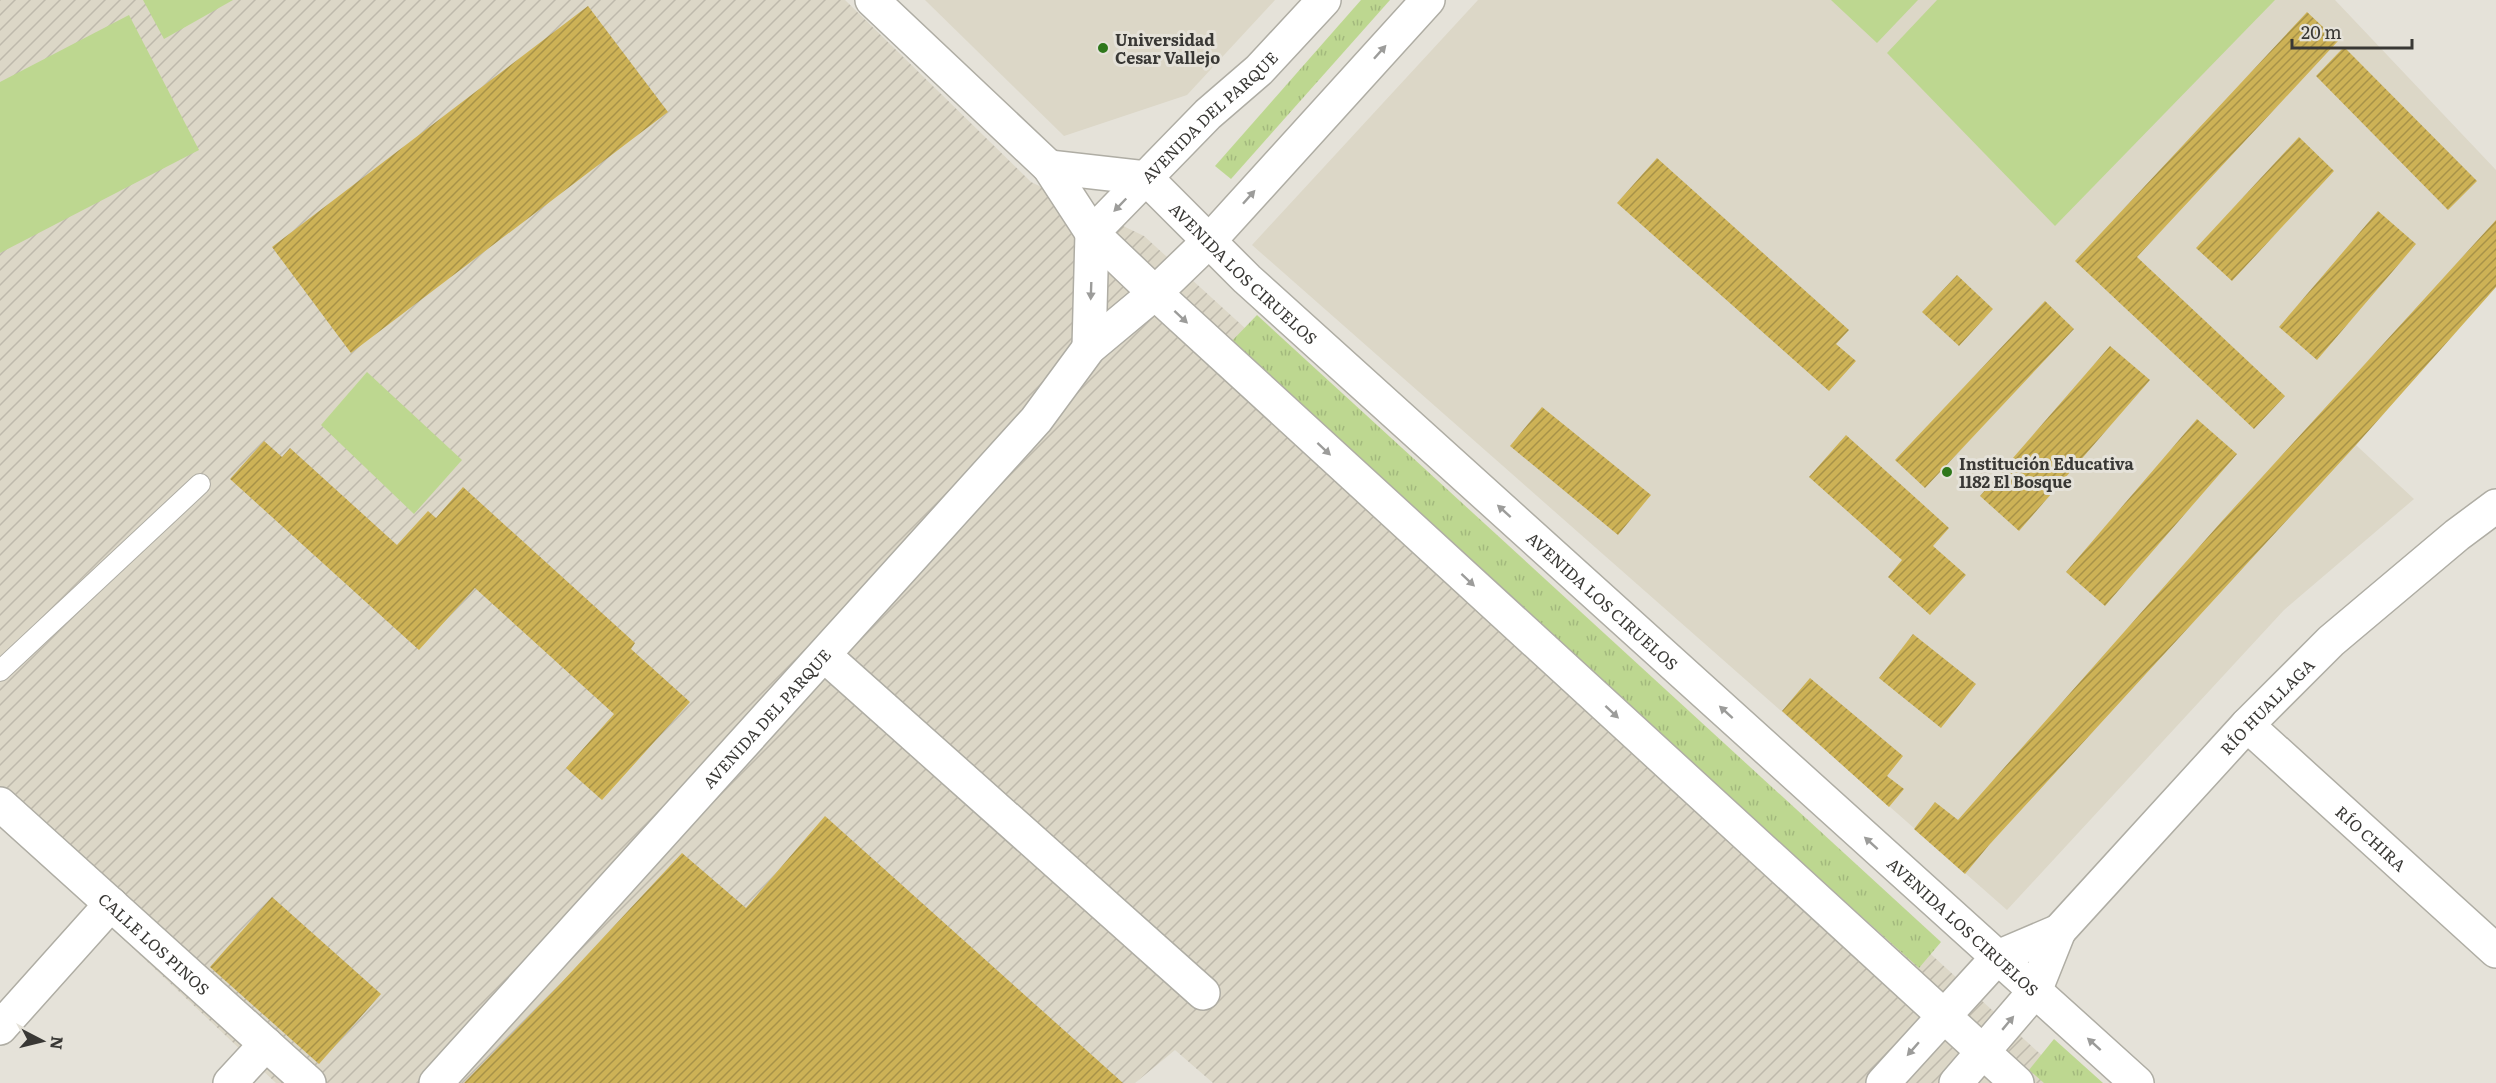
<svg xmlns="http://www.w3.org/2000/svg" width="2496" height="1083" viewBox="0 0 2496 1083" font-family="Literata,serif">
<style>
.built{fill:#dcd7c7}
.industrial{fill:url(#industrial-furrows)}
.grass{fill:url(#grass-tufts)}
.park{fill:#bdd790}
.building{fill:url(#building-hatch)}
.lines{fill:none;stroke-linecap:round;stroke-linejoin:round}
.lane-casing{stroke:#afada4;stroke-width:22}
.street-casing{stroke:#afada4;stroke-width:36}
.secondary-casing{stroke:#afada4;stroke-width:36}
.lane{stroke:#fff;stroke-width:20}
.street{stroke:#fff;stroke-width:33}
.secondary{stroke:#fff;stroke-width:33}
.oneway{fill:#9c9c9a}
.poi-dot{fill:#2e771b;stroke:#e5e2d9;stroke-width:2}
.labels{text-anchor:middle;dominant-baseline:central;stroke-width:6;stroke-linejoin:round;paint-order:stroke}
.poi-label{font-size:16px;font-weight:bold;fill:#393835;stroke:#e5e2d9;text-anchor:start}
.street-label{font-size:16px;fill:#393835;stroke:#e5e2d9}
</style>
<defs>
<pattern id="industrial-furrows" width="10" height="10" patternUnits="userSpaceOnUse" patternTransform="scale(1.5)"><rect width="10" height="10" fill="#dcd7c7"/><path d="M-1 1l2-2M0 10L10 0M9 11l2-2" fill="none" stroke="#beb9ac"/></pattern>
<pattern id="grass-tufts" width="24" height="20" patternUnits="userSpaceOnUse" patternTransform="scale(1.5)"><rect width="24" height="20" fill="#bdd790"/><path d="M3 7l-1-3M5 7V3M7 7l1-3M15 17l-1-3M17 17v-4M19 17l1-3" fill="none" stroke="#a3b97d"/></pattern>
<pattern id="building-hatch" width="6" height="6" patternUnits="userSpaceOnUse" patternTransform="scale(1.5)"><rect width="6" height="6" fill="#cdb256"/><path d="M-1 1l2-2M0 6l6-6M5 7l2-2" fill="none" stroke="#a79248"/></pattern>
</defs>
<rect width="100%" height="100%" fill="#e5e2d9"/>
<g class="built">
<polygon points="925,0 1275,0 1187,95 1064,136"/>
<polygon points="1478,0 2335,0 2496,170 2496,287 2356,445 2414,499 2284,610 2007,910 1252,245"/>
</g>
<polygon class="industrial" points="0,0 845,0 1031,182 1144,236 2072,1083 1213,1083 1175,1050 1135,1083 276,1083 0,823"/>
<g class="grass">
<polygon points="1361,0 1390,0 1231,179 1215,166"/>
<polygon points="1257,315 1941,942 1919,968 1227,346"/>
<polygon points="2054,1039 2103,1083 2044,1083 2029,1070"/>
</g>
<g class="park">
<polygon points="143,0 233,0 164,39"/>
<polygon points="1831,0 1918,0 1877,43"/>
<polygon points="1937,0 2275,0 2055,226 1887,53"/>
<polygon points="129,15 199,150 0,253 0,82"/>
<polygon points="367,372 462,460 414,514 321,425"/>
</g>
<g class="building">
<polygon points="588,6 668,112 351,353 272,247"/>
<polygon points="2307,12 2338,41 2137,257 2285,396 2254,429 2075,261"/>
<polygon points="2344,47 2477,181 2448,210 2316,76"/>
<polygon points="2299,137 2334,171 2232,281 2196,248"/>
<polygon points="1657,158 1849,330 1836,344 1856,361 1829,391 1617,203"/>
<polygon points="2378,211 2416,244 2317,360 2279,327"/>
<polygon points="2496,220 2496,287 2356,445 1989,845 1965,874 1914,829 1935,802 1958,820 2222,521"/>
<polygon points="1957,275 1993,309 1959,346 1922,312"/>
<polygon points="2045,301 2074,329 1925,488 1895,460"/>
<polygon points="2110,346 2150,380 2019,531 1980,496"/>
<polygon points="1542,407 1651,495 1618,535 1510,446"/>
<polygon points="2197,419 2237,454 2105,606 2066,572"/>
<polygon points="1846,435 1949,528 1933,546 1966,575 1930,615 1888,577 1902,560 1809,477"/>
<polygon points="264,441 282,457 290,448 397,545 428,511 436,518 463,487 635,643 631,649 690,702 602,800 566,768 614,714 475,588 419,650 230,479"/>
<polygon points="1913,634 1976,684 1941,728 1879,678"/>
<polygon points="1810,678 1903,756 1887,776 1904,789 1889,807 1782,711"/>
<polygon points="825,816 1123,1083 464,1083 561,983 682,853 746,908"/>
<polygon points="272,897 381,994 319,1064 210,967"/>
</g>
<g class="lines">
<g class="lane-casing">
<polyline id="lane" points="0,671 200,484"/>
</g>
<g class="street-casing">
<g id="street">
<polyline points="824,655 1203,993"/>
<path id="s1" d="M2247 725 2496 951"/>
<path id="s2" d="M0 804 309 1083"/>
<path id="s3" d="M2059 931 2247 725 2331 641 2457 535 2496 506"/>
<polyline points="0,1028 111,904"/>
<polyline points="230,1083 266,1044"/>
</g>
</g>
<g class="secondary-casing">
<g id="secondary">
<polyline points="872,0 1049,167 1092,233 1155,293 2017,1083"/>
<path id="s4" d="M1049 167 1146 178 1247 279 2137 1083"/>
<path id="s5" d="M1092 233 1208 114 1259 70 1324 0"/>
<polyline points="1089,348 1092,233"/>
<path id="s6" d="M436 1083 1036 420 1089 348 1155 293 1210 240 1428 0"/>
<polyline points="1883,1083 1998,957 2059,931"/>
<polyline points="1956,1083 2035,991 2059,931"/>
</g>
</g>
<use href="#lane" class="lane"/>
<use href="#street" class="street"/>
<use href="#secondary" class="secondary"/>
</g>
<defs><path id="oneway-solid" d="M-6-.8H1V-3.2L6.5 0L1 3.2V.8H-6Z" transform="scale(1.5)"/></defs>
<g class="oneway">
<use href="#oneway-solid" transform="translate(1380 52) rotate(-48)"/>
<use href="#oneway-solid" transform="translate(1249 197) rotate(-48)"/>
<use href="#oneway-solid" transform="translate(1120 205) rotate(134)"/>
<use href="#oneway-solid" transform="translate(1091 291) rotate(92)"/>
<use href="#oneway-solid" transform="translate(1181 317) rotate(43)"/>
<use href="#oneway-solid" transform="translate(1324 449) rotate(43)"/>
<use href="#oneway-solid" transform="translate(1504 511) rotate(-138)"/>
<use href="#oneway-solid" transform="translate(1468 580) rotate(43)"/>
<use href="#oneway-solid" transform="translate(1612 712) rotate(43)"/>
<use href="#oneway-solid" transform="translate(1726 712) rotate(-138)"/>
<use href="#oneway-solid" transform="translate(1871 843) rotate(-138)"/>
<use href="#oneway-solid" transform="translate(2008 1023) rotate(-50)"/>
<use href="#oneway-solid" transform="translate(2094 1044) rotate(-138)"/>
<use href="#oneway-solid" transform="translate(1913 1049) rotate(131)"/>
</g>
<g class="poi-dot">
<circle cx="1103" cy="48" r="6"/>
<circle cx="1947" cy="472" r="6"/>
</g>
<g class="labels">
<g class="poi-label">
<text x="1115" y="39">Universidad<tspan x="1115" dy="18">Cesar Vallejo</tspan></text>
<text x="1959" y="463">Institución Educativa<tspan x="1959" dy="18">1182 El Bosque</tspan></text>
</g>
<g class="street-label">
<text stroke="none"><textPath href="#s5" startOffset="165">AVENIDA DEL PARQUE</textPath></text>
<text stroke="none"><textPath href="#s4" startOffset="234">AVENIDA LOS CIRUELOS</textPath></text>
<text stroke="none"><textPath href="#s4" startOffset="720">AVENIDA LOS CIRUELOS</textPath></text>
<text stroke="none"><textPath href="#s3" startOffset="306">RÍO HUALLAGA</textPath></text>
<text stroke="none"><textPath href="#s6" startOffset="492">AVENIDA DEL PARQUE</textPath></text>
<text stroke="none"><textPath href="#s1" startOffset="168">RÍO CHIRA</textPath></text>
<text stroke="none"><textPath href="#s4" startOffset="1206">AVENIDA LOS CIRUELOS</textPath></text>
<text stroke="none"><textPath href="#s2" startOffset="208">CALLE LOS PINOS</textPath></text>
</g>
</g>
<g transform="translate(42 1041) rotate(97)" stroke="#e5e2d9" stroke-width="4.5" paint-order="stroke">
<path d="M0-4.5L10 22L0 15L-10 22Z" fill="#393835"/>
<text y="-9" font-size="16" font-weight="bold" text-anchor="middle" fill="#393835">N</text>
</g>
<path d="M2292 39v9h120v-9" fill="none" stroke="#393835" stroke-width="3"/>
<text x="2301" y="39" font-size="18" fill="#393835" stroke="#e5e2d9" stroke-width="4.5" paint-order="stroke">20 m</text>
</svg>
